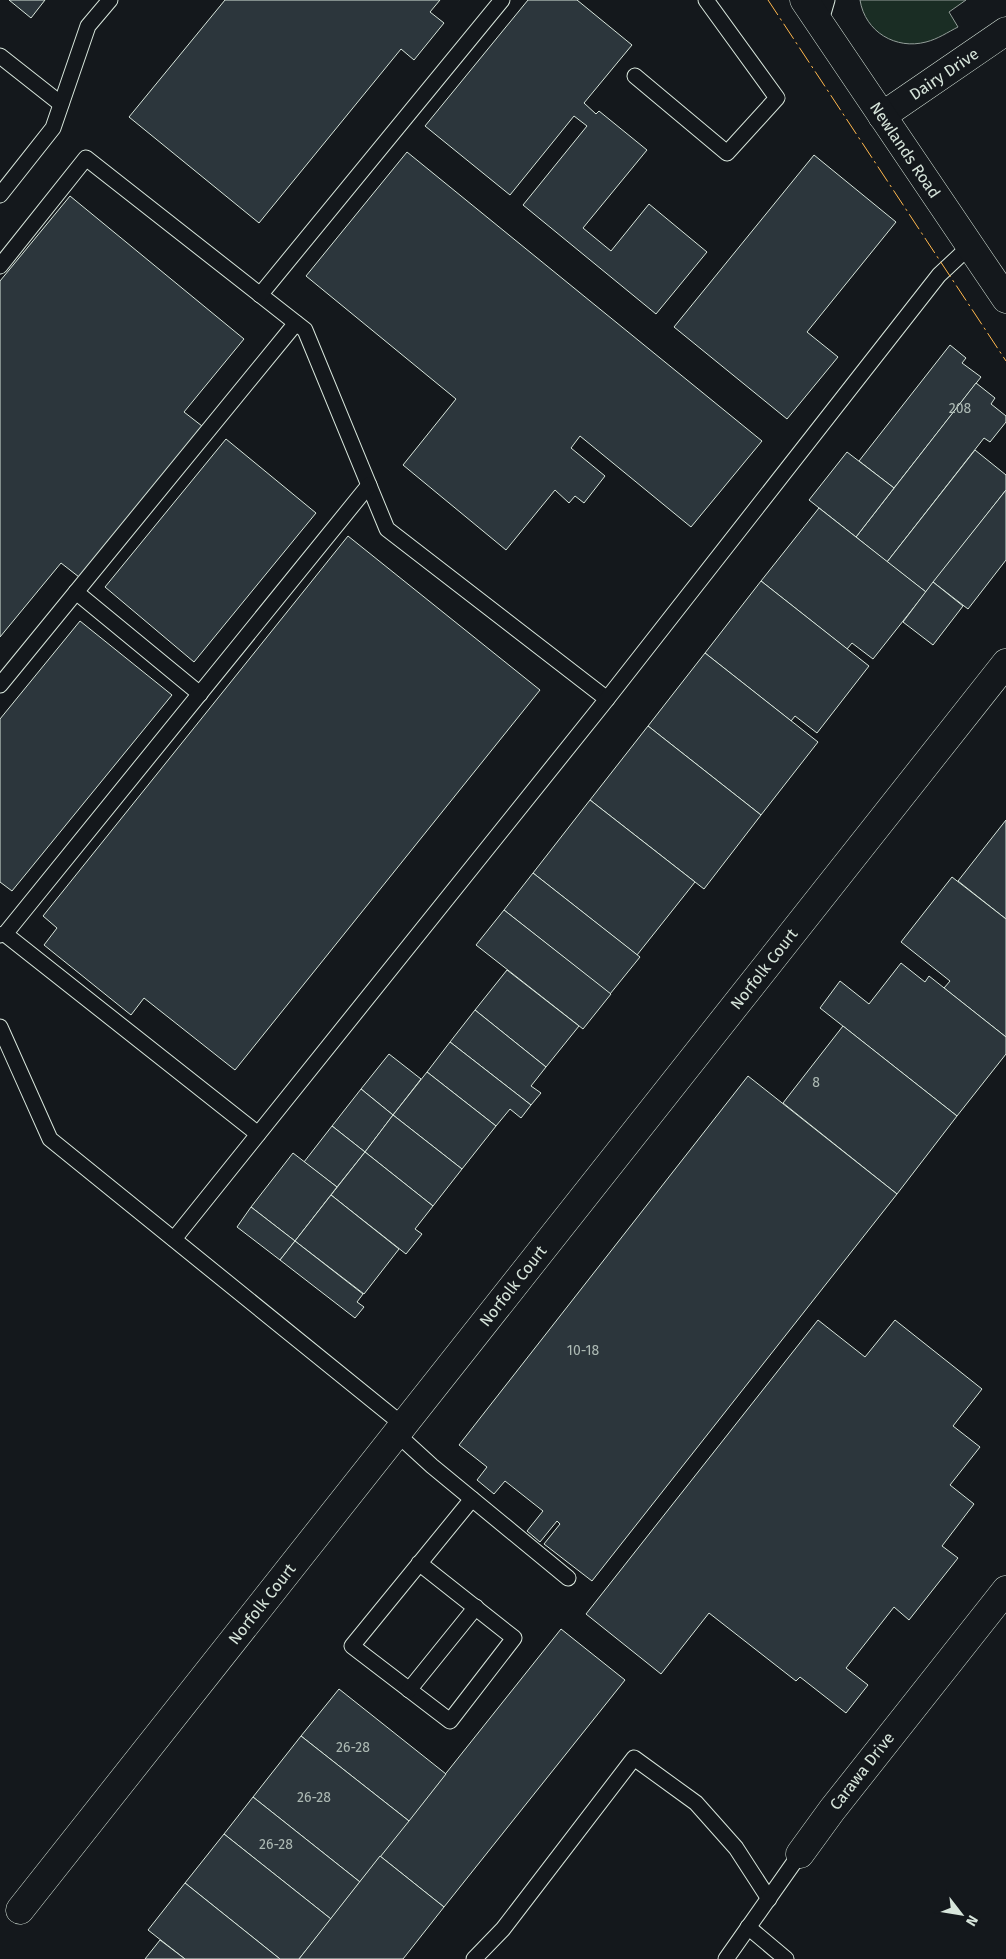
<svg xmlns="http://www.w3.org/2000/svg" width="1006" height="1959" viewBox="0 0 1006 1959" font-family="'Fira Sans',sans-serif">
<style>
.green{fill:#1a2d24;stroke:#939e99}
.building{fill:#2c363c;stroke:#d8e6dc}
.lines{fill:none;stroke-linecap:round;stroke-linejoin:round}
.service-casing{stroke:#d8e6dc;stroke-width:17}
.minor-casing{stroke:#d8e6dc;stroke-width:29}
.tertiary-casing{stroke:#d8e6dc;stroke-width:29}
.service{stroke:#14181c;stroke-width:15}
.minor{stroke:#14181c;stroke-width:28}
.tertiary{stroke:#14181c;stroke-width:28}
.power{stroke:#ffb74d;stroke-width:1;stroke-dasharray:18 4 2.5 4;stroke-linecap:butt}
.labels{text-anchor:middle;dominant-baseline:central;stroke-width:4;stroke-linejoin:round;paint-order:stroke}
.number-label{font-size:14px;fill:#adbab4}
.street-label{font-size:16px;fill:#d8e6dc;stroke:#14181c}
</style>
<rect width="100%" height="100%" fill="#14181c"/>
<path class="green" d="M860 0H966L949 12 958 27C948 32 938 39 926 42 896 50 865 32 860 0Z"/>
<g class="building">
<polygon points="9,0 45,0 31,18"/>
<polygon points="225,0 440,0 430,12 444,23 414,60 401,49 259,223 129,117"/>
<polygon points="528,0 577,0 632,45 584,103 596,114 599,111 647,150 583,228 611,251 649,204 707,252 656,314 523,205 587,126 574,116 510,195 425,126"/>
<polygon points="407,152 762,441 691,527 580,436 571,448 605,476 584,503 575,496 569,503 555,490 506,550 403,465 456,399 306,276"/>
<polygon points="814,155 896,222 807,332 838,357 787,419 674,327"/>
<polygon points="70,196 244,339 184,412 202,426 79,577 61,563 0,637 0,281"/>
<polygon points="950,345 966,358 962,363 981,377 894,488 859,461"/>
<polygon points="976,383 995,398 991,404 1006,416 1006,422 990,442 984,438 887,562 856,537"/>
<polygon points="226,439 316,513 194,662 105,587"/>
<polygon points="975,450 1006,475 1006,490 926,592 887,562"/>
<polygon points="847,452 894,488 856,537 809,500"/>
<polygon points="1006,490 1006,560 968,609 933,582"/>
<polygon points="819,508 926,592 873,659 852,643 847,649 761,581"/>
<polygon points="348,536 540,690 235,1070 144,998 131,1015 44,945 57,928 43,916"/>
<polygon points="761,581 869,666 817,733 795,716 791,721 705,653"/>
<polygon points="933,582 963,606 933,645 903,622"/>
<polygon points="80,621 172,695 12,891 0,882 0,719"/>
<polygon points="705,653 818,742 761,815 648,726"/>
<polygon points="648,726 761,815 704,889 590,800"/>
<polygon points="590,800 695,882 637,955 533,873"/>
<polygon points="1006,820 1006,919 958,881"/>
<polygon points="533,873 640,957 610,994 504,910"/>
<polygon points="952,877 1006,919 1006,1037 944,988 950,981 901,942"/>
<polygon points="504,910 611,994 583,1029 476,945"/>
<polygon points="901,963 925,982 929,976 1006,1037 1006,1054 957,1116 820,1008 840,981 869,1004"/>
<polygon points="507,970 579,1026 546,1067 475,1010"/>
<polygon points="475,1010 546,1067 531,1086 541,1093 531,1105 450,1042"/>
<polygon points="843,1026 957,1116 897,1194 783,1103"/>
<polygon points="450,1042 531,1105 521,1118 510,1109 496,1126 427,1072"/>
<polygon points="389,1054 421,1079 393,1115 361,1089"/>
<polygon points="427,1072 496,1126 462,1169 393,1115"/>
<polygon points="748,1076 897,1194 592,1581 544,1544 560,1524 557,1521 540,1542 527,1531 543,1511 505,1481 494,1494 477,1480 487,1467 459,1445"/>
<polygon points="361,1089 393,1115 365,1152 332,1126"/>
<polygon points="393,1115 462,1169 433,1206 365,1152"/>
<polygon points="332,1126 365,1152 337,1187 304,1162"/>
<polygon points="365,1152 433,1206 415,1229 422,1234 406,1254 331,1195"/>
<polygon points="293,1153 337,1187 295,1241 251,1207"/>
<polygon points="331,1195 399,1249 364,1294 295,1241"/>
<polygon points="251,1207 295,1241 280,1260 237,1227"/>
<polygon points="295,1241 363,1294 357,1302 364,1307 355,1318 280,1260"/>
<polygon points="818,1320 865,1357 895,1320 982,1389 953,1426 980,1447 950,1485 974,1504 942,1546 958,1558 909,1620 894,1607 846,1668 868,1685 846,1713 800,1677 796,1681 709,1613 661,1674 586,1614"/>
<polygon points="561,1629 625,1680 444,1907 380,1856"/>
<polygon points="339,1689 446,1774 409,1821 301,1736"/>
<polygon points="301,1736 409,1821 360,1882 253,1797"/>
<polygon points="253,1797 360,1882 331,1919 224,1834"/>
<polygon points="224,1834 331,1919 299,1959 280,1959 185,1883"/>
<polygon points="380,1856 444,1907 403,1959 299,1959"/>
<polygon points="185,1883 280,1959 185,1959 148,1930"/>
<polygon points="160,1940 185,1959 145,1959"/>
</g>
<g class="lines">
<g class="service-casing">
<g id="service">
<polyline points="820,24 827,0"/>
<polyline points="0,56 61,104"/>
<polyline points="635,76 727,153 777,98 706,0"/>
<polyline points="0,195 53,128 88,26 110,0"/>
<polyline points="0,266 86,158 305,330 387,529 607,699"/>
<polyline points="260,295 502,0"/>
<polyline points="76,592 200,694"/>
<polyline points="0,685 296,323"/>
<polyline points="5,934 369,485"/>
<polyline points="0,935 5,934 258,1134"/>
<polyline points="0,1027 50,1139 403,1425"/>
<polyline points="174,1239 607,699 939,275 970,246"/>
<polyline points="397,1434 432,1466 568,1578"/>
<polyline points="419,1563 514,1638 450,1721 352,1646 472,1499"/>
<polyline points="409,1690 476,1607"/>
<polyline points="748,1927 786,1959"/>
<polyline points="474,1959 503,1929 634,1758 696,1803 736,1848 769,1899"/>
<polyline points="726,1959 800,1854"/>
</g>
</g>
<g class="minor-casing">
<g id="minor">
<polyline points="882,116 1006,31"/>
<polyline points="800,1854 832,1810 1006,1590"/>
<polyline points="20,1910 1006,663"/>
</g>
</g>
<g class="tertiary-casing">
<polyline id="tertiary" points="804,0 1006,299"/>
</g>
<use href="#service" class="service"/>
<use href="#minor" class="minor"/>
<use href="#tertiary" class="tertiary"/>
<polyline class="power" points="768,0 1006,361"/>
</g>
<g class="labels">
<g class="number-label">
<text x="960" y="408">208</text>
<text x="816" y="1082">8</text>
<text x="583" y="1350">10-18</text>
<text x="353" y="1747">26-28</text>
<text x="314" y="1797">26-28</text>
<text x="276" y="1844">26-28</text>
</g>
<g class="street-label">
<text transform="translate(944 74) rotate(-34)">Dairy Drive</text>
<text transform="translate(905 150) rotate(56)">Newlands Road</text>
<text transform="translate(764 969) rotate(-52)">Norfolk Court</text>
<text transform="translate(513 1286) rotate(-52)">Norfolk Court</text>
<text transform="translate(262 1604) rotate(-52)">Norfolk Court</text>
<text transform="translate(862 1771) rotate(-52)">Carawa Drive</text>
</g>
</g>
<g transform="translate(961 1914) rotate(121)" stroke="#14181c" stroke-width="4" paint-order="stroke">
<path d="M0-4L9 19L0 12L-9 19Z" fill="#d8e6dc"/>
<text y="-8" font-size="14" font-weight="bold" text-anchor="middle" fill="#d8e6dc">N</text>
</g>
</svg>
